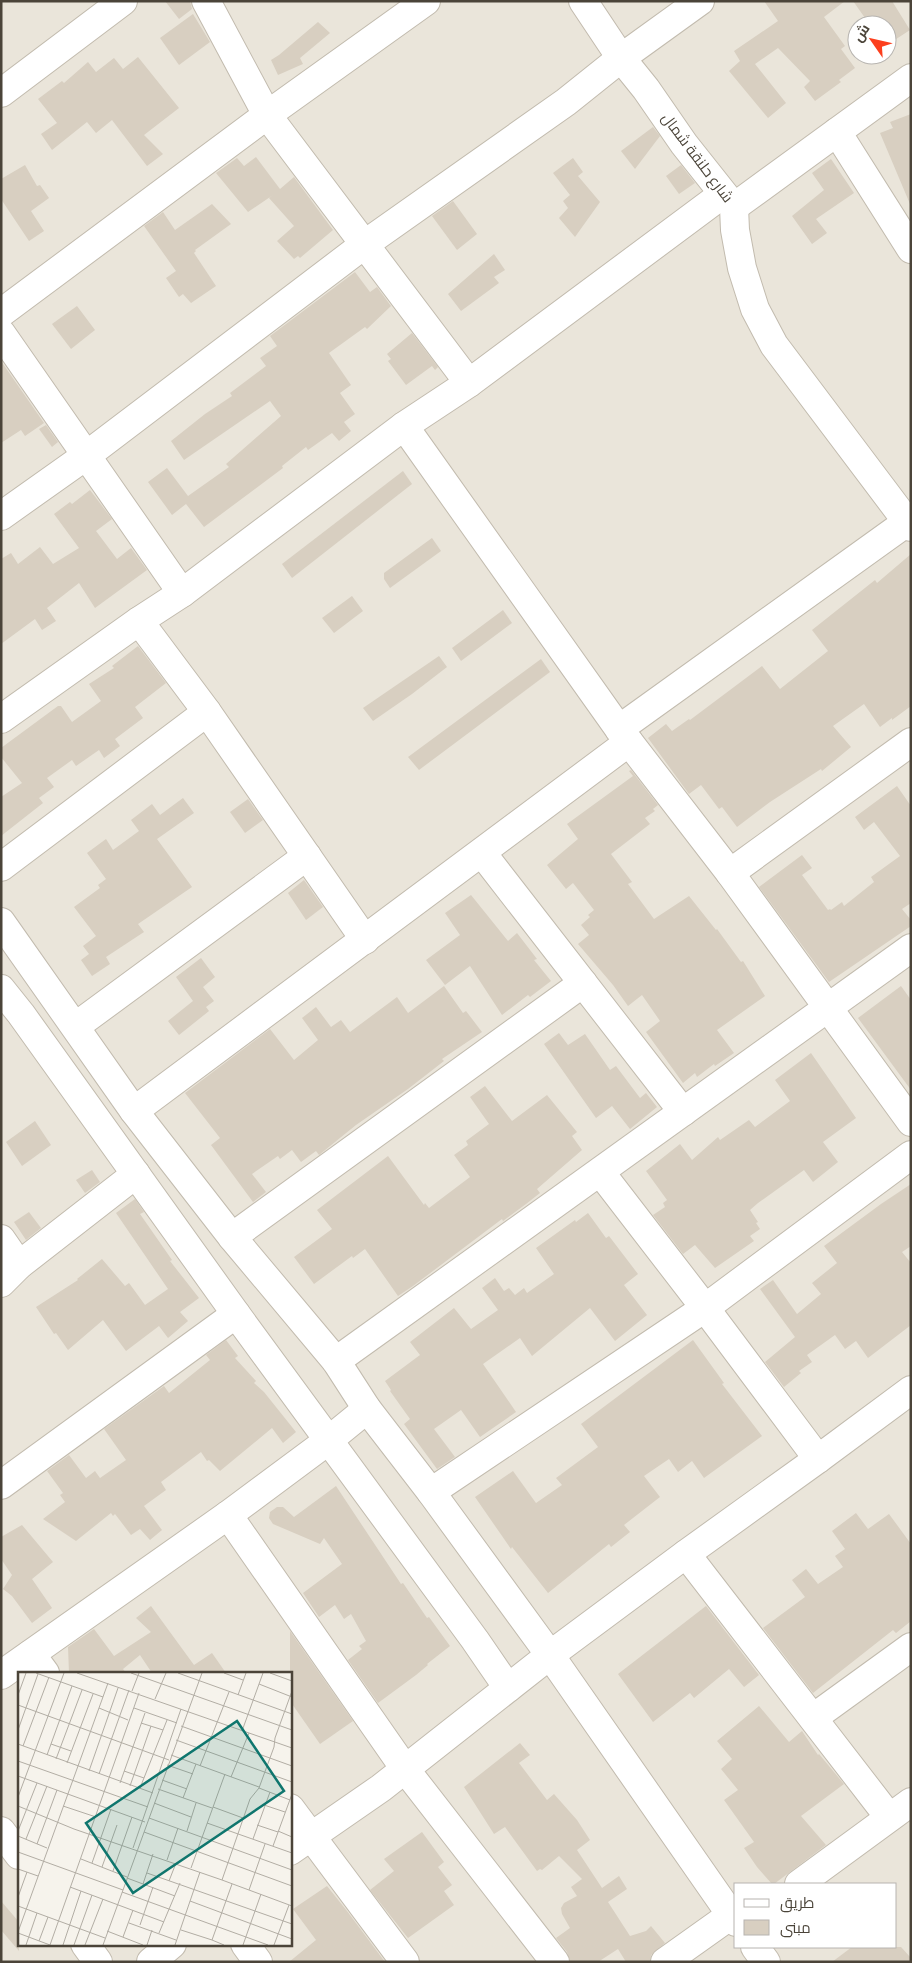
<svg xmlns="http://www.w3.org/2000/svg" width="912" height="1963" viewBox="0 0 912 1963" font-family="'Source Sans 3',Cairo,sans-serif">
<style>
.residential{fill:#eae5da;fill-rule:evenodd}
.building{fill:#d8cfc1}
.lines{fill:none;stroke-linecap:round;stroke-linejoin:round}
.minor-casing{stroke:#c2bbae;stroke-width:30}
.minor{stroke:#fff;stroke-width:28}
.labels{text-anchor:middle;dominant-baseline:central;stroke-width:4.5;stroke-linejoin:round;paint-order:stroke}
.street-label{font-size:15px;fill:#4b4439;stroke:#fff}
.inset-road{fill:none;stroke:#b2ada4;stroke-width:1}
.view{fill:#0f766e;fill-opacity:0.15;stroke:#0f766e;stroke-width:2.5}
.inset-edge{fill:none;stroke:#4b4439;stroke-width:2.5}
</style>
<rect width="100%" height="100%" fill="#f6f3ec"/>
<path class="residential" d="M1 1H911V1962H1ZM857 25H887V55H857ZM19 1673H290V1944H19ZM736 1884H896V1947H736Z"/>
<g class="building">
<polygon points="165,1 190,1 192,9 179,19"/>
<polygon points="764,1 845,1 824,17 845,46 841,49 855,68 839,80 841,82 815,101 804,87 810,81 778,48 755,64 786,103 768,118 729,71 740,61 734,51 778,21"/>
<polygon points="853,1 892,1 910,30 887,45 887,25 870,25"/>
<polygon points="193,14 210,42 179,65 160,38"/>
<polygon points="318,22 330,33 300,58 303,64 278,75 271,60 279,55"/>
<polygon points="138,57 179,108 144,135 163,154 147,166 112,120 96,133 87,122 52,150 41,134 57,123 38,99 62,81 64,83 88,62 96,72 114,58 123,69"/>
<polygon points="911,114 911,204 910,204 880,133 893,128 890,122"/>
<polygon points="653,127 660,136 635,169 621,151"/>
<polygon points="256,157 280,189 294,177 333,230 300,258 298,256 294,259 277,241 294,226 269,198 273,195 248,212 216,173 237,158 244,166"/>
<polygon points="573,158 583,172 578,176 600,202 575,237 559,218 568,208 563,201 570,195 553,173"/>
<polygon points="831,159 854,193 816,219 827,233 812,244 792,216 824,190 812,173"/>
<polygon points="25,165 37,186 40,185 49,198 31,211 44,231 29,241 1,199 1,179"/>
<polygon points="681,165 695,183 679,194 666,176"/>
<polygon points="453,201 477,234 457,250 432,216"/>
<polygon points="212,204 231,224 195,250 196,251 194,253 216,286 191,303 183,294 179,297 166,278 176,271 144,226 163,212 175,230"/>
<polygon points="494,254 505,270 494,277 499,283 461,311 448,294"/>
<polygon points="355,272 370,292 377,287 391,306 367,329 365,327 329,353 351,385 340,393 355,414 344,422 351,431 339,441 332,433 308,450 306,447 282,466 283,468 204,527 186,504 172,515 148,482 167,468 188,496 229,467 226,464 281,416 270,401 184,460 171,441 205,414 232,396 230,393 266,366 260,358 277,346 270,336"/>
<polygon points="77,306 95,330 71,349 52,324"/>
<polygon points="412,333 438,367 435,370 432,366 406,385 388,361 391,359 387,354"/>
<polygon points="1,361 44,423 25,436 21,430 1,443"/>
<polygon points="46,425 58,442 52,447 39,429"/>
<polygon points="403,471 412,484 292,578 282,564"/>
<polygon points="90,490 112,519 96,531 117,559 131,548 147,570 95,608 79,583 47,608 56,621 42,630 35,619 1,644 1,559 11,553 18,564 40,547 53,564 79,548 54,514 70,502 72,504"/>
<polygon points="432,538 441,551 390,588 384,579 384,573"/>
<polygon points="911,554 911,706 892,720 892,718 880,727 864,704 833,726 851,747 822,771 821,769 770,802 737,827 722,807 719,809 701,785 689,794 648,738 666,724 672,731 689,719 690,720 762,666 780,689 828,651 812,630 875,580 877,583"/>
<polygon points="352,596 363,611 334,633 322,618"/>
<polygon points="503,610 512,623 461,661 452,648"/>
<polygon points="138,646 166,683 135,707 143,718 115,739 120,746 104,758 99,750 76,766 72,760 47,778 54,787 39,798 43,803 1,836 1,797 22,783 1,757 1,748 58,706 61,706 72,722 101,701 89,684 114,668 112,666"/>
<polygon points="439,656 447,667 412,694 373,721 363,708"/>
<polygon points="541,659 550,672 419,770 408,757"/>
<polygon points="631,770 658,805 653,809 655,811 645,818 650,824 611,854 632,882 628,884 654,919 689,896 716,930 717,929 741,962 743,961 765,996 717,1030 734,1053 715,1066 714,1064 697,1077 695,1073 683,1083 646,1032 660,1021 642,995 628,1006 613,985 578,944 589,935 581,925 590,917 588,915 594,910 573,883 566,889 547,865 578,839 567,824 633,776 629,771"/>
<polygon points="897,786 911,806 911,903 902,909 911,920 911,926 829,982 759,887 802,855 812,868 802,875 828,910 830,909 831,910 842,902 844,906 874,882 871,877 900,856 874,822 864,830 855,817"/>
<polygon points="183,798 194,813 157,839 192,887 138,924 144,932 106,957 110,964 92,976 81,960 89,954 83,946 96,936 74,907 100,888 98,885 106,879 87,853 106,839 113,850 139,831 131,820 152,804 160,815"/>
<polygon points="248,799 263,820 245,833 230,812"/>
<polygon points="304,880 323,907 306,920 288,893"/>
<polygon points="471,895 508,941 517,933 537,959 534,960 551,981 530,997 528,995 502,1015 470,966 445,985 426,960 460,935 445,913"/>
<polygon points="201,958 215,977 203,987 214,1001 206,1007 209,1011 179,1035 168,1021 193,1001 176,977"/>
<polygon points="444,986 463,1013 466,1011 482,1032 442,1059 444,1061 408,1089 356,1125 319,1155 316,1151 301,1162 292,1150 280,1159 278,1156 252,1174 266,1192 253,1202 211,1145 220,1138 185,1093 270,1029 294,1060 318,1040 302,1018 316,1007 331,1027 341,1020 350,1032 397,997 408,1013"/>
<polygon points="901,986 911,1000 911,1090 858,1018"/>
<polygon points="559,1033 568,1045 585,1034 610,1070 616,1066 640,1098 646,1093 657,1107 630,1129 612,1106 596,1118 544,1044"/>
<polygon points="811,1053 856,1118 823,1142 838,1162 813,1182 804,1170 758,1203 750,1210 758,1222 756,1223 760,1229 750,1236 754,1241 715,1268 695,1245 683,1254 653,1215 665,1207 663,1203 667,1200 646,1171 680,1144 692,1160 718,1137 720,1140 749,1120 755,1127 790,1101 775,1080"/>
<polygon points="485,1086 512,1121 547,1095 577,1132 572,1136 582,1150 537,1189 540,1193 526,1204 503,1221 502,1219 413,1286 398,1296 365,1249 353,1258 352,1256 314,1284 294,1257 332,1229 317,1210 388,1156 424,1205 425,1203 429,1208 470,1177 454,1155 468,1145 466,1141 489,1124 470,1097"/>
<polygon points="35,1121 51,1145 22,1166 6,1142"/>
<polygon points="92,1170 100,1182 85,1193 76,1180"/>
<polygon points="911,1184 911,1246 902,1252 911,1263 911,1325 868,1358 856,1341 845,1349 835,1335 807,1355 812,1362 799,1371 801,1373 784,1387 765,1362 795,1337 760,1289 773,1280 797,1314 821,1294 812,1283 837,1263 824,1246 881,1204"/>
<polygon points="135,1199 144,1212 140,1214 172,1260 170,1261 199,1298 180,1312 188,1321 168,1338 159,1326 126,1351 103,1320 68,1350 56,1333 54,1334 36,1307 78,1280 77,1279 102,1259 125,1286 129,1283 145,1305 168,1289 116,1213"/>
<polygon points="29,1212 41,1228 26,1240 14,1222"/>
<polygon points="588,1213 606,1238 609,1236 638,1274 624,1285 647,1315 615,1341 590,1308 532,1356 520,1338 483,1364 516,1412 480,1437 461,1410 434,1429 455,1457 437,1469 404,1424 410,1419 390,1391 391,1390 385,1381 420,1355 410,1342 454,1308 471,1329 498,1310 482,1288 495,1278 504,1291 509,1288 515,1295 524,1288 527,1293 554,1274 536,1248 575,1220 576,1222"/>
<polygon points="226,1340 238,1356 235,1358 256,1381 254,1383 264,1392 296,1432 283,1443 272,1428 220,1471 209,1460 207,1461 201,1452 161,1482 166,1490 144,1506 162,1530 150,1540 140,1529 131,1535 115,1514 113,1516 111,1513 76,1541 43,1519 65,1502 60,1495 63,1493 47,1471 69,1455 86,1478 95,1471 100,1478 126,1460 104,1429 164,1386 169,1393 210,1360 206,1355"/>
<polygon points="693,1340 724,1383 722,1384 762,1436 704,1478 692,1461 678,1472 669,1459 644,1476 660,1497 624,1525 630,1532 611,1547 609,1544 548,1593 512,1547 511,1549 475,1497 513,1471 536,1503 562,1485 556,1478 598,1447 581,1424"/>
<polygon points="336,1486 401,1584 403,1583 427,1618 429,1617 450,1646 427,1664 428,1665 416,1675 378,1703 348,1660 362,1649 359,1646 366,1641 351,1614 344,1619 335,1605 319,1617 303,1593 342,1564 324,1538 320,1544 273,1524 269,1518 270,1512 277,1507 283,1507 294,1517"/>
<polygon points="856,1513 868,1529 889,1514 911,1544 911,1621 896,1633 893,1630 813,1693 763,1628 805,1597 792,1580 806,1569 818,1584 843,1567 835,1556 845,1549 832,1531"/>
<polygon points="22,1525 53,1562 32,1579 52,1608 32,1623 12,1596 3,1589 12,1575 1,1559 1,1537"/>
<polygon points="151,1606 194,1665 212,1653 226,1673 152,1673 140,1655 123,1669 126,1673 69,1673 68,1647 94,1629 114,1656 151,1632 136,1618"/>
<polygon points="706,1606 759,1675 744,1687 729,1669 694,1698 690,1693 653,1722 618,1674"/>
<polygon points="290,1631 353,1721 320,1744 290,1701"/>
<polygon points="759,1706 789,1742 802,1731 818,1755 819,1754 844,1784 801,1816 826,1845 774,1884 772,1884 757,1867 744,1848 754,1842 724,1800 738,1790 721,1769 732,1759 717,1741"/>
<polygon points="520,1743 530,1755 519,1763 547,1800 554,1794 577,1820 590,1840 577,1850 602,1888 619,1876 627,1889 608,1902 630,1936 646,1931 651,1926 665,1943 651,1955 650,1962 626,1962 618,1949 598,1962 570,1962 567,1952 556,1938 570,1928 562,1914 561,1908 564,1903 577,1896 571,1887 582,1879 559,1856 542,1870 540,1869 537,1871 505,1827 494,1834 464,1787"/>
<polygon points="422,1832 444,1862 438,1867 452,1885 444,1891 454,1905 408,1938 370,1890 394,1871 384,1859"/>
<polygon points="327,1886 347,1911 385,1962 289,1962 316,1940 293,1909"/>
<polygon points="1,1901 19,1922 19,1951 1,1930"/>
<polygon points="852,1947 901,1947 911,1958 911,1962 832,1962"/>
</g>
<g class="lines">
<g class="minor-casing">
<g id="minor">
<polyline points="206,1 267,115 469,383"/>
<polyline points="583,1 621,58 646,89 684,144 734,207 735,230 742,268 755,309 774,345 911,527"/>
<polyline points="1,93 123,1"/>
<polyline points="837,132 911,249"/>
<polyline points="734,207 911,78"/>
<polyline points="1,313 267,115 426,1"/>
<polyline points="1,333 182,593"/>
<polyline points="404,426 619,729 730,873 911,1122"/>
<polyline points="1,516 87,455 365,244 566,102 621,58 700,1"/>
<polyline points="139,621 207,712 365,940"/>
<polyline points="1,719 139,621 182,593 404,426 469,383 723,194"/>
<polyline points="619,729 907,522"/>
<polyline points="482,853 683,1112"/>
<polyline points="1,867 207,712"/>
<polyline points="730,873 911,742"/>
<polyline points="1,922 134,1111 232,1237 336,1361 367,1409 431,1492 550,1655 736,1922"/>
<polyline points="1,989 21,1014 236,1314 475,1640 508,1688"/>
<polyline points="76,1026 307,856"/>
<polyline points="134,1111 629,742"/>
<polyline points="601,1173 705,1308 818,1459"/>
<polyline points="232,1237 583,983"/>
<polyline points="1,1239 19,1265"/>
<polyline points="1,1283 19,1265 136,1174"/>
<polyline points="336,1361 911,948"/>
<polyline points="1,1485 236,1314"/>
<polyline points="431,1492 705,1308 911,1155"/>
<polyline points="228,1515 405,1769 555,1962"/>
<polyline points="686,1554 889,1817"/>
<polyline points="31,1654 45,1673"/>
<polyline points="1,1675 228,1515 329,1440 367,1409"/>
<polyline points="813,1718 911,1647"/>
<polyline points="290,1808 405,1962"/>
<polyline points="1,1831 19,1855"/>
<polyline points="290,1851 381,1788 550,1655 686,1554 818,1459 911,1390"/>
<polyline points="799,1884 911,1802"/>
<polyline points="85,1944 98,1962"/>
<polyline points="245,1944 258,1962"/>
<polyline points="755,1947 766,1962"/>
<polyline points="151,1962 172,1944"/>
<polyline points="665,1962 731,1915"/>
</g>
</g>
<use href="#minor" class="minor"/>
</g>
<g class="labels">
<g class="street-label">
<text transform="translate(697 158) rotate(53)">شارع حلنقة شمال</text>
</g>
</g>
<g transform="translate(18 1672)">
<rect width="274" height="274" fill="#f6f3ec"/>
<path class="inset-road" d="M18 1 85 25M59 1 274 76M113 1 274 58M160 1 274 42M206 1 225 8M252 1 274 9M241 12 274 25M114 19 121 1M274 19 257 66 256 75 241 116 232 127 204 208 274 234M0 23 8 1M220 23 228 1M137 27 148 1M0 33 151 88M81 36 110 48M116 36 159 51M123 51 145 58M163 54 274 94M0 58 20 2M224 59 245 1M158 68 274 110M0 72 135 121M33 72 53 79M5 74 31 5M29 83 54 14M153 83 241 115M38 87 64 18M0 89 130 135M49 91 75 22M149 93 175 102M182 94 211 20M71 99 100 16M106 99 126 106M81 102 111 18M0 104 127 150M213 105 231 61M144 108 169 117M102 111 127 41M112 114 133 54M122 116 149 48M241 116 272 128M140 117 194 136M0 125 46 1M165 126 178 92M136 131 173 145M246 133 267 140M0 134 56 157 204 208M45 134 78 145M195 135 225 146M131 146 274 198M189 151 274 181M239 153 260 160M0 159 19 111M169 159 178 131M260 159 274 165M126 160 274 214M0 164 29 176M8 167 29 114M235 167 252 120M19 172 39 118M255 174 274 122M115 176 163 37M0 180 105 218M63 187 109 205M149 188 160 156M74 191 93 137M84 195 99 153M173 196 207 102M0 197 20 204M95 199 114 145M129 201 274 252M109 206 157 224M151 209 158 191M125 212 135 182M52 215 146 250M231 218 247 172M104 220 250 273M0 225 9 200M172 229 274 267M0 234 87 266M111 251 158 268M122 253 135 215M163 258 194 268M89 259 125 273M0 260 90 11M0 261 32 273 121 21M141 261 162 211M105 265 115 238M21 269 30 245M8 273 19 241M45 273 63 219M56 273 74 223M67 273 85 227M85 273 184 1M129 273 134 258M157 273 182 200M206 273 194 268 214 212M225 273 243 222M256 273 271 233"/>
<path class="view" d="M219 49 266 119 115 221 68 151Z"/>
<rect width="274" height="274" class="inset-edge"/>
</g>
<rect width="912" height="1963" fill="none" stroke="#4b4439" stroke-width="5"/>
<rect x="734" y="1883" width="162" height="65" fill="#ffffff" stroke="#b7b4b0"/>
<rect x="744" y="1899" width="25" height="8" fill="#ffffff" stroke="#b7b4b0"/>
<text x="780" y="1908" font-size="15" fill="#4b4439">طريق</text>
<rect x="744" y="1920" width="25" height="15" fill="#d8cfc1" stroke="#b7b4b0"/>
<text x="780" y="1933" font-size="15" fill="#4b4439">مبنى</text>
<g transform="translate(872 40) rotate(304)"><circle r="24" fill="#ffffff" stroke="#b7b4b0"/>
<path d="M0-4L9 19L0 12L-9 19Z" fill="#fc3f1d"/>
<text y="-8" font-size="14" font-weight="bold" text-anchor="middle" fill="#4b4439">ش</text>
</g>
</svg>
